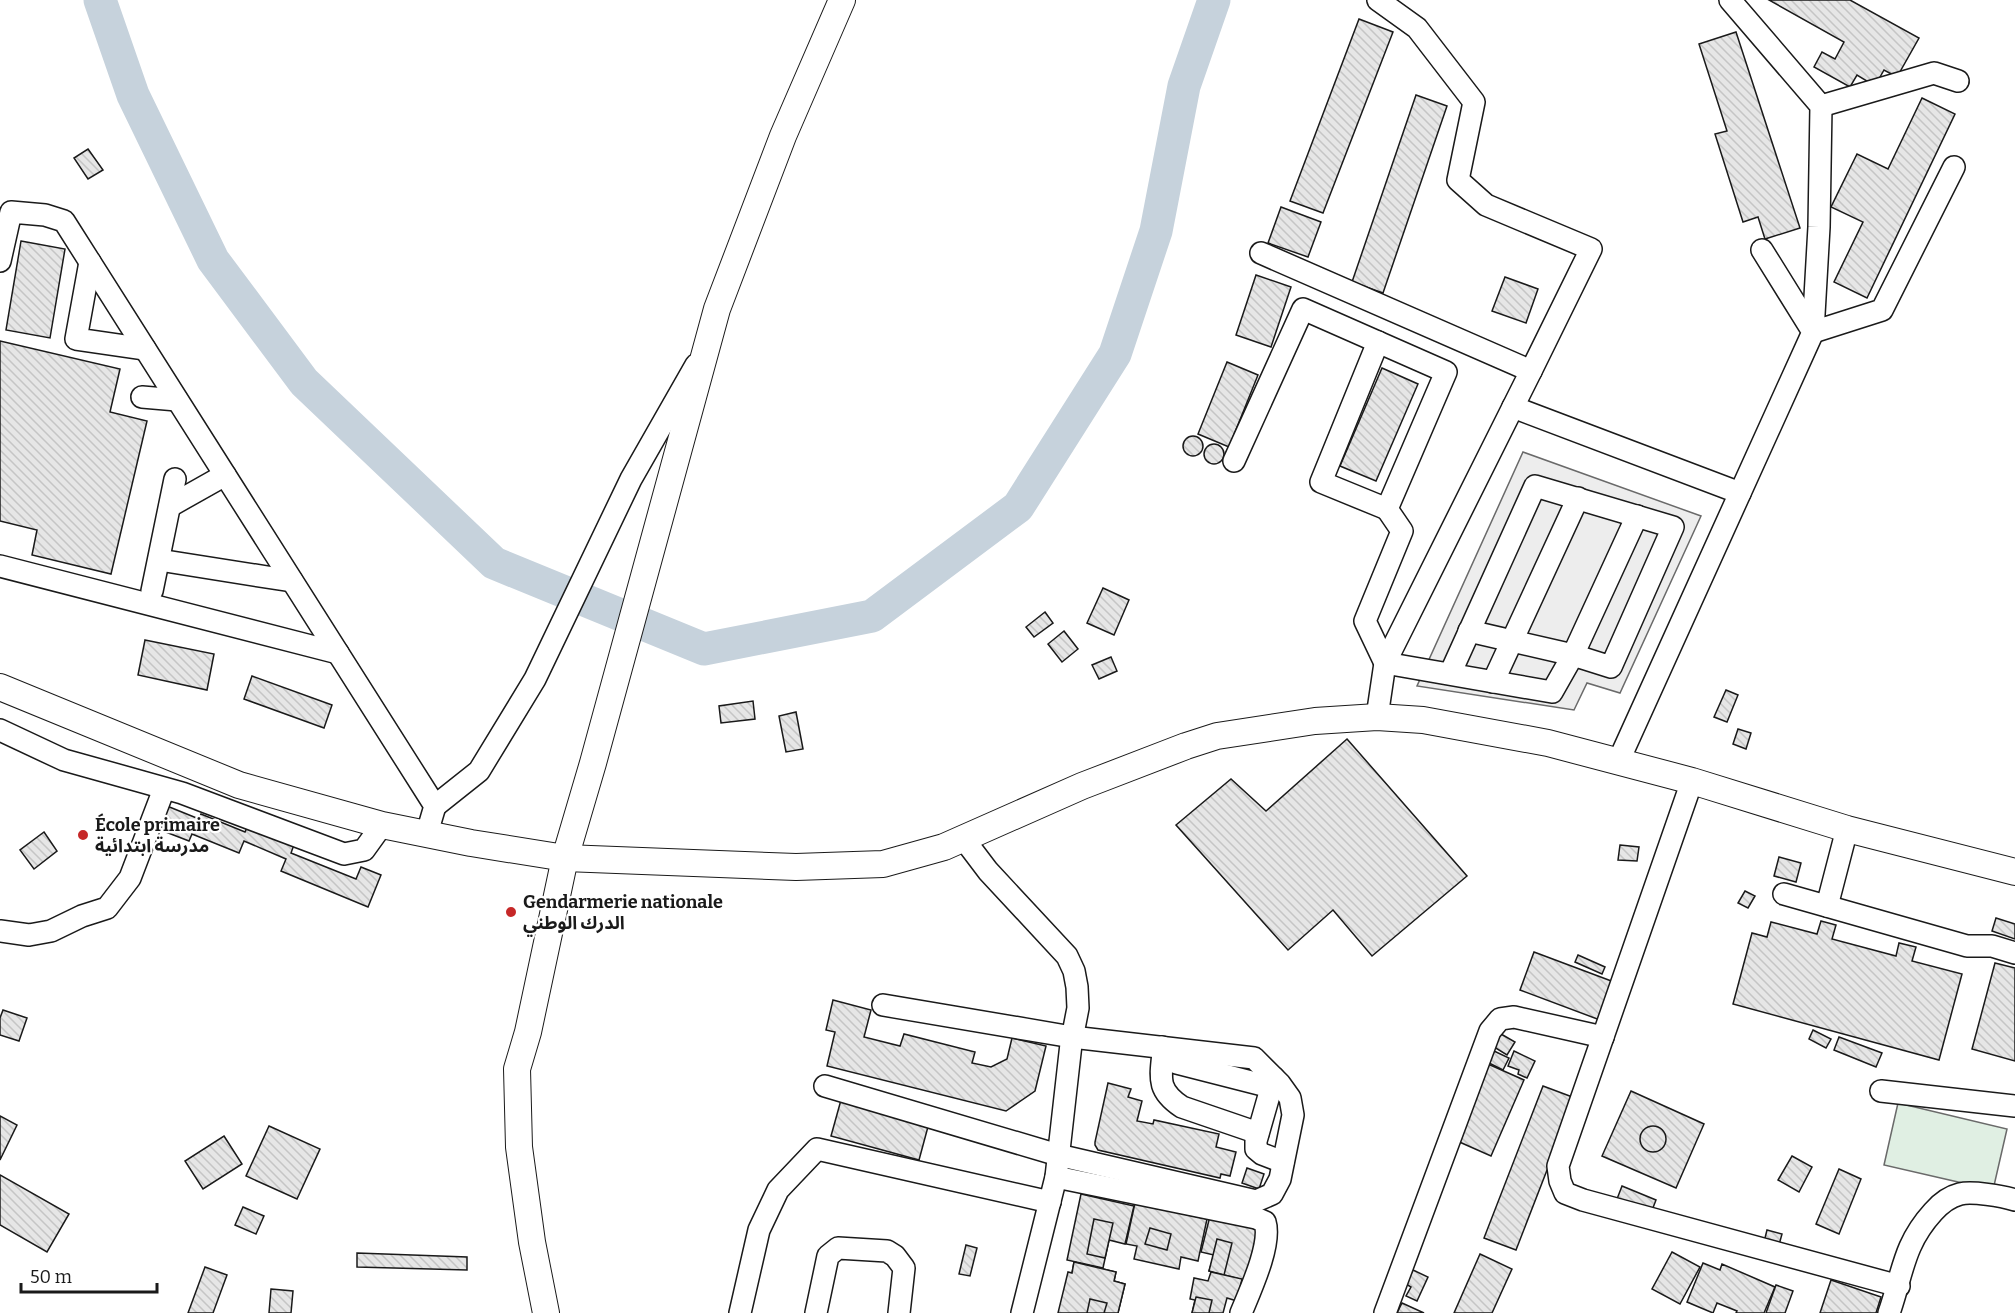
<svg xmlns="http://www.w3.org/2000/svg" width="2015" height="1313" viewBox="0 0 2015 1313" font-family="Bitter,'Noto Sans Arabic',serif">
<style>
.park{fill:#e0efe3;stroke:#6a6a6a;stroke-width:1.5}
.parking{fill:#ededed;stroke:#6a6a6a;stroke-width:1.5}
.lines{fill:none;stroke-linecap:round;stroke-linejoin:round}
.river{stroke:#c6d2dc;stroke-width:33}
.building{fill:url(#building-back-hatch);stroke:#1a1a1a;stroke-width:1.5}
.minor-casing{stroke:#1a1a1a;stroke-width:24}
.major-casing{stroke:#1a1a1a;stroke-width:28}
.minor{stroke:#fff;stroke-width:21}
.major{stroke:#fff;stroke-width:26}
.poi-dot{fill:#c62828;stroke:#fff;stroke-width:2}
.labels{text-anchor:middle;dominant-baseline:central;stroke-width:4.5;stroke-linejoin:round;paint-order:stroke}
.poi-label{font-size:18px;font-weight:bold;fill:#1a1a1a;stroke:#fff;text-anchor:start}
</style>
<defs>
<pattern id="building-back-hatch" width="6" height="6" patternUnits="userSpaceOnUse" patternTransform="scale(1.5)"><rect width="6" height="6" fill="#e6e6e6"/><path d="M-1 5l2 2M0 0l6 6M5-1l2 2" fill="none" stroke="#c5c5c5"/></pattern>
</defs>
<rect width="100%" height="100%" fill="#fff"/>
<polygon class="park" points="1898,1103 2007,1129 1993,1190 1884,1165"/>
<polygon class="parking" points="1523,452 1701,516 1620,693 1587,683 1574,710 1417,686"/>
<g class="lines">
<polyline class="river" points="100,0 133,95 213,260 304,382 494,563 704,649 872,616 1018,507 1115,354 1156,231 1184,86 1214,0"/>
</g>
<g class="building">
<polygon points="1769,0 1850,0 1919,38 1897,77 1884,70 1875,86 1857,75 1850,87 1814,67 1822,52 1835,59 1844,42"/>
<polygon points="1359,19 1393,32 1323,213 1290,201"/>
<polygon points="1736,32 1800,228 1765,239 1758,217 1743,222 1715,134 1727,131 1699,44"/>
<polygon points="1416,95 1447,106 1383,293 1352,282"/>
<polygon points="1922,98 1955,114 1867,298 1834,282 1863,222 1831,207 1857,154 1888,169"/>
<polygon points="88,149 103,170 88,179 74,158"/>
<polygon points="1281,207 1321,222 1308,257 1268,243"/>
<polygon points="21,241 65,249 50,338 6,330"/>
<polygon points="1256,275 1291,287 1271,347 1236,335"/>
<polygon points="1505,277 1538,289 1526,323 1492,311"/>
<polygon points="0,341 120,369 110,412 147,421 111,574 32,555 37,530 0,521"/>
<polygon points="1227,362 1258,375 1229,447 1198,434"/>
<polygon points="1382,368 1418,384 1376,481 1340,466"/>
<circle cx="1193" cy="446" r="10"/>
<circle cx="1214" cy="454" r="10"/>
<polygon points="1103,588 1129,600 1114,635 1087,623"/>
<polygon points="1045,612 1053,623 1034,637 1026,627"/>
<polygon points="1064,631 1078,649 1062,662 1048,644"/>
<polygon points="145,640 214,654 207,690 138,675"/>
<polygon points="1111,657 1117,671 1099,679 1092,665"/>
<polygon points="252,676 332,705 324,728 244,699"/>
<polygon points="1726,690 1738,695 1727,722 1714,717"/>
<polygon points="753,701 755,719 721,723 719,706"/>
<polygon points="796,712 803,749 786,752 779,716"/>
<polygon points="1738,729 1751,733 1746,749 1733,744"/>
<polygon points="1347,739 1467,876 1372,956 1333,910 1288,950 1176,825 1231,779 1266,811"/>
<polygon points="167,806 199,819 201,814 245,832 249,823 295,842 291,853 356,879 361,867 381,875 368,907 281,871 286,859 244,841 239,853 192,834 189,841 158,829"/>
<polygon points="44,832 57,851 34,869 20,850"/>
<polygon points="1620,845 1639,847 1637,861 1618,860"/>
<polygon points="1779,857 1801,863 1796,882 1774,876"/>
<polygon points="1745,891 1755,896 1748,908 1738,903"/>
<polygon points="1996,918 2015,924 2015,939 1992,931"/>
<polygon points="1821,921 1836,925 1832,939 1896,956 1899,943 1916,947 1912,961 1962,974 1939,1060 1733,1004 1752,933 1767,937 1771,922 1817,934"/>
<polygon points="1534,952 1614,982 1600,1020 1520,990"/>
<polygon points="1578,955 1605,967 1602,974 1575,962"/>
<polygon points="1995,963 2015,968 2015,1061 1972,1049"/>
<polygon points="833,1000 871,1010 864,1037 900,1046 904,1034 975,1052 972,1063 991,1067 1007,1059 1012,1038 1046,1046 1035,1091 1006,1111 827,1066 835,1032 826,1030"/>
<polygon points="3,1010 27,1018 19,1041 0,1035 0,1018"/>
<polygon points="1813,1030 1831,1039 1826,1048 1809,1039"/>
<polygon points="1501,1034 1515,1042 1507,1055 1494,1047"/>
<polygon points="1839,1037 1882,1053 1876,1067 1834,1050"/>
<polygon points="1494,1051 1509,1058 1503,1070 1489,1063"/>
<polygon points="1514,1051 1535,1061 1527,1078 1518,1074 1519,1070 1508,1066"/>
<polygon points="1488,1064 1524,1080 1491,1156 1455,1140"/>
<polygon points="1108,1083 1131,1089 1128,1097 1142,1101 1137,1121 1153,1124 1154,1120 1219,1134 1216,1147 1236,1152 1230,1176 1221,1174 1220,1178 1098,1150 1095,1145 1095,1142"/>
<polygon points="1543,1086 1575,1098 1516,1250 1484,1238"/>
<polygon points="1631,1091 1704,1124 1676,1188 1602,1156"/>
<polygon points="841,1100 929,1123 919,1160 831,1136"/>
<polygon points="0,1116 17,1125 0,1160"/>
<circle cx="1653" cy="1139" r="13"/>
<polygon points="269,1126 320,1149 297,1199 246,1176"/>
<polygon points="224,1136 242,1164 203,1189 185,1161"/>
<polygon points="1792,1156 1812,1167 1799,1192 1778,1180"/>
<polygon points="1247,1168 1264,1174 1259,1189 1242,1183"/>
<polygon points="1839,1169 1861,1179 1839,1234 1816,1224"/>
<polygon points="0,1175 69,1214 47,1252 0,1225"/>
<polygon points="1622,1186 1656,1200 1651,1213 1617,1199"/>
<polygon points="1081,1194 1134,1206 1125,1244 1109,1240 1103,1268 1067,1260"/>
<polygon points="1135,1203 1207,1219 1198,1261 1181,1257 1179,1269 1134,1259 1137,1246 1126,1244"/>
<polygon points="243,1207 264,1216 256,1234 235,1225"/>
<polygon points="1210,1216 1260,1229 1247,1281 1209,1271 1214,1255 1201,1252"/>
<polygon points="1094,1219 1113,1223 1105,1258 1087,1254"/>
<polygon points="1150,1228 1171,1234 1167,1250 1145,1244"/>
<polygon points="1767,1230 1782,1234 1779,1245 1764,1242"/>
<polygon points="1217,1239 1232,1243 1224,1275 1209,1271"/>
<polygon points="966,1245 977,1248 970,1276 959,1274"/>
<polygon points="1672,1252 1700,1267 1680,1304 1652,1289"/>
<polygon points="357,1253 467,1257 467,1270 357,1267"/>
<polygon points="1480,1254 1512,1269 1492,1313 1454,1313"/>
<polygon points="1074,1262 1116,1272 1114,1281 1125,1284 1118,1313 1076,1313 1085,1276 1072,1273"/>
<polygon points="1074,1262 1116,1272 1114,1281 1125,1284 1118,1313 1058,1313 1068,1272 1072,1273"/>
<polygon points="1703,1263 1720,1270 1722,1264 1775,1287 1764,1313 1736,1313 1737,1311 1717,1303 1713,1313 1687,1302"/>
<polygon points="205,1267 227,1275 213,1313 188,1313"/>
<polygon points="1413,1270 1428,1277 1417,1301 1406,1296 1411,1287 1406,1284"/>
<polygon points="1211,1272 1242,1279 1237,1301 1227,1298 1223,1313 1192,1313 1195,1300 1190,1299 1194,1278 1208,1281"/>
<polygon points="1831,1280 1881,1297 1876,1313 1820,1313"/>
<polygon points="1776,1285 1793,1291 1785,1313 1766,1313"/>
<polygon points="271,1289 293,1291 291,1313 269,1313"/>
<polygon points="1196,1297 1212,1300 1209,1313 1192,1313"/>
<polygon points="1090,1299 1107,1303 1104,1313 1087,1313"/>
<polygon points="1402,1303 1424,1313 1397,1313"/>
</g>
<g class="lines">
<g class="minor-casing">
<g id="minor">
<polyline points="1378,0 1417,28 1474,102 1458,180 1486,205 1591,249 1531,371"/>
<polyline points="1730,0 1821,106 1819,227 1813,332 1882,310 1954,167"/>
<polyline points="1821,106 1934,73 1958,81"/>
<polyline points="1261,253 1531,371 1385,663 1377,717"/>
<polyline points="0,261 11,212 45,215 64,221 435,806 427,833"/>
<polyline points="90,262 76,339 145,349"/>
<polyline points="1378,342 1321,482 1387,509"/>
<polyline points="142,397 177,400"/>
<polyline points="1513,407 1740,493"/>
<polyline points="1234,461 1303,309 1446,372 1387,509 1402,531 1365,621 1385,663 1552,692 1573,655 1611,667 1673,527 1535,486 1450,674"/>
<polyline points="170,506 225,475"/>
<polyline points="159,560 292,581"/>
<polyline points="0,566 338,653"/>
<polyline points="152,591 175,479"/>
<polyline points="1469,631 1573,655 1637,516"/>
<polyline points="1493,682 1578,498"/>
<polyline points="0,730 64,760 182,793 344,854 364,850 382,825"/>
<polyline points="1619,760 1813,332 1762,250"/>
<polyline points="1692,781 1558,1166 1560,1181 1565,1193 1583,1200 1899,1286"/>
<polyline points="435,806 479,771 535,679 631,479 696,365"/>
<polyline points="963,838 988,871 1067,956 1074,971 1077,987 1078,1008 1071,1044 1056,1177 1022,1313"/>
<polyline points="1784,894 1967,946 1992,946 2015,953"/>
<polyline points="1827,906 1847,829"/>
<polyline points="0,931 29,935 51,931 82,916 107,908 130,878 164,789"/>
<path d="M1162 1047C1163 1057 1168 1060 1177 1063L1271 1087"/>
<path d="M1163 1053C1160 1080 1158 1091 1182 1107L1258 1133"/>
<polyline points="1274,1078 1256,1141 1256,1149 1262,1154 1283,1162"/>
<polyline points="825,1086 1058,1155 1256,1201 1272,1194 1280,1179 1293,1115 1290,1098 1280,1084 1254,1058 1072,1037 883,1005"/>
<polyline points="1881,1091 2015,1106"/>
<path d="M1056 1177 1256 1218 1265 1222C1272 1244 1250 1291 1241 1313"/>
<polyline points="740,1313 759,1230 778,1190 817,1149 1050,1202"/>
<polyline points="816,1313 828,1256 838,1248 887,1251 895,1256 904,1268 899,1313"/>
<polyline points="1385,1313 1490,1031 1500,1019 1514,1017 1603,1037"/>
<path d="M1889 1313C1903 1273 1903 1245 1933 1212 1940 1204 1948 1197 1960 1194 1972 1191 2002 1196 2015 1200"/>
</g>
</g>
<g class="major-casing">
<g id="major">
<polyline points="0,687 239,785 382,825 471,843 565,858 796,867 883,864 944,847 1082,786 1186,746 1217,736 1315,721 1377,717 1423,720 1548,743 1692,781 1847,829 2015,872"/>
<polyline points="546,1313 532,1242 519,1147 517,1069 528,1032 565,858 593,763 717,309 783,136 842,0"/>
</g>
</g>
<use href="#minor" class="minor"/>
<use href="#major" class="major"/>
</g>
<g class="poi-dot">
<circle cx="83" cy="835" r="6"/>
<circle cx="511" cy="912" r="6"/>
</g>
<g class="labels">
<g class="poi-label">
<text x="95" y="825">École primaire<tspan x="95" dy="21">مدرسة ابتدائية</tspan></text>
<text x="523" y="902">Gendarmerie nationale<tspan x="523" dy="21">الدرك الوطني</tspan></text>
</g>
</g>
<path d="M21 1283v9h136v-9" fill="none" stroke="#1a1a1a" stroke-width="3"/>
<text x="30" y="1283" font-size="18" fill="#1a1a1a" stroke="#ffffff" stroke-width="4.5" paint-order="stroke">50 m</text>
</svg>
